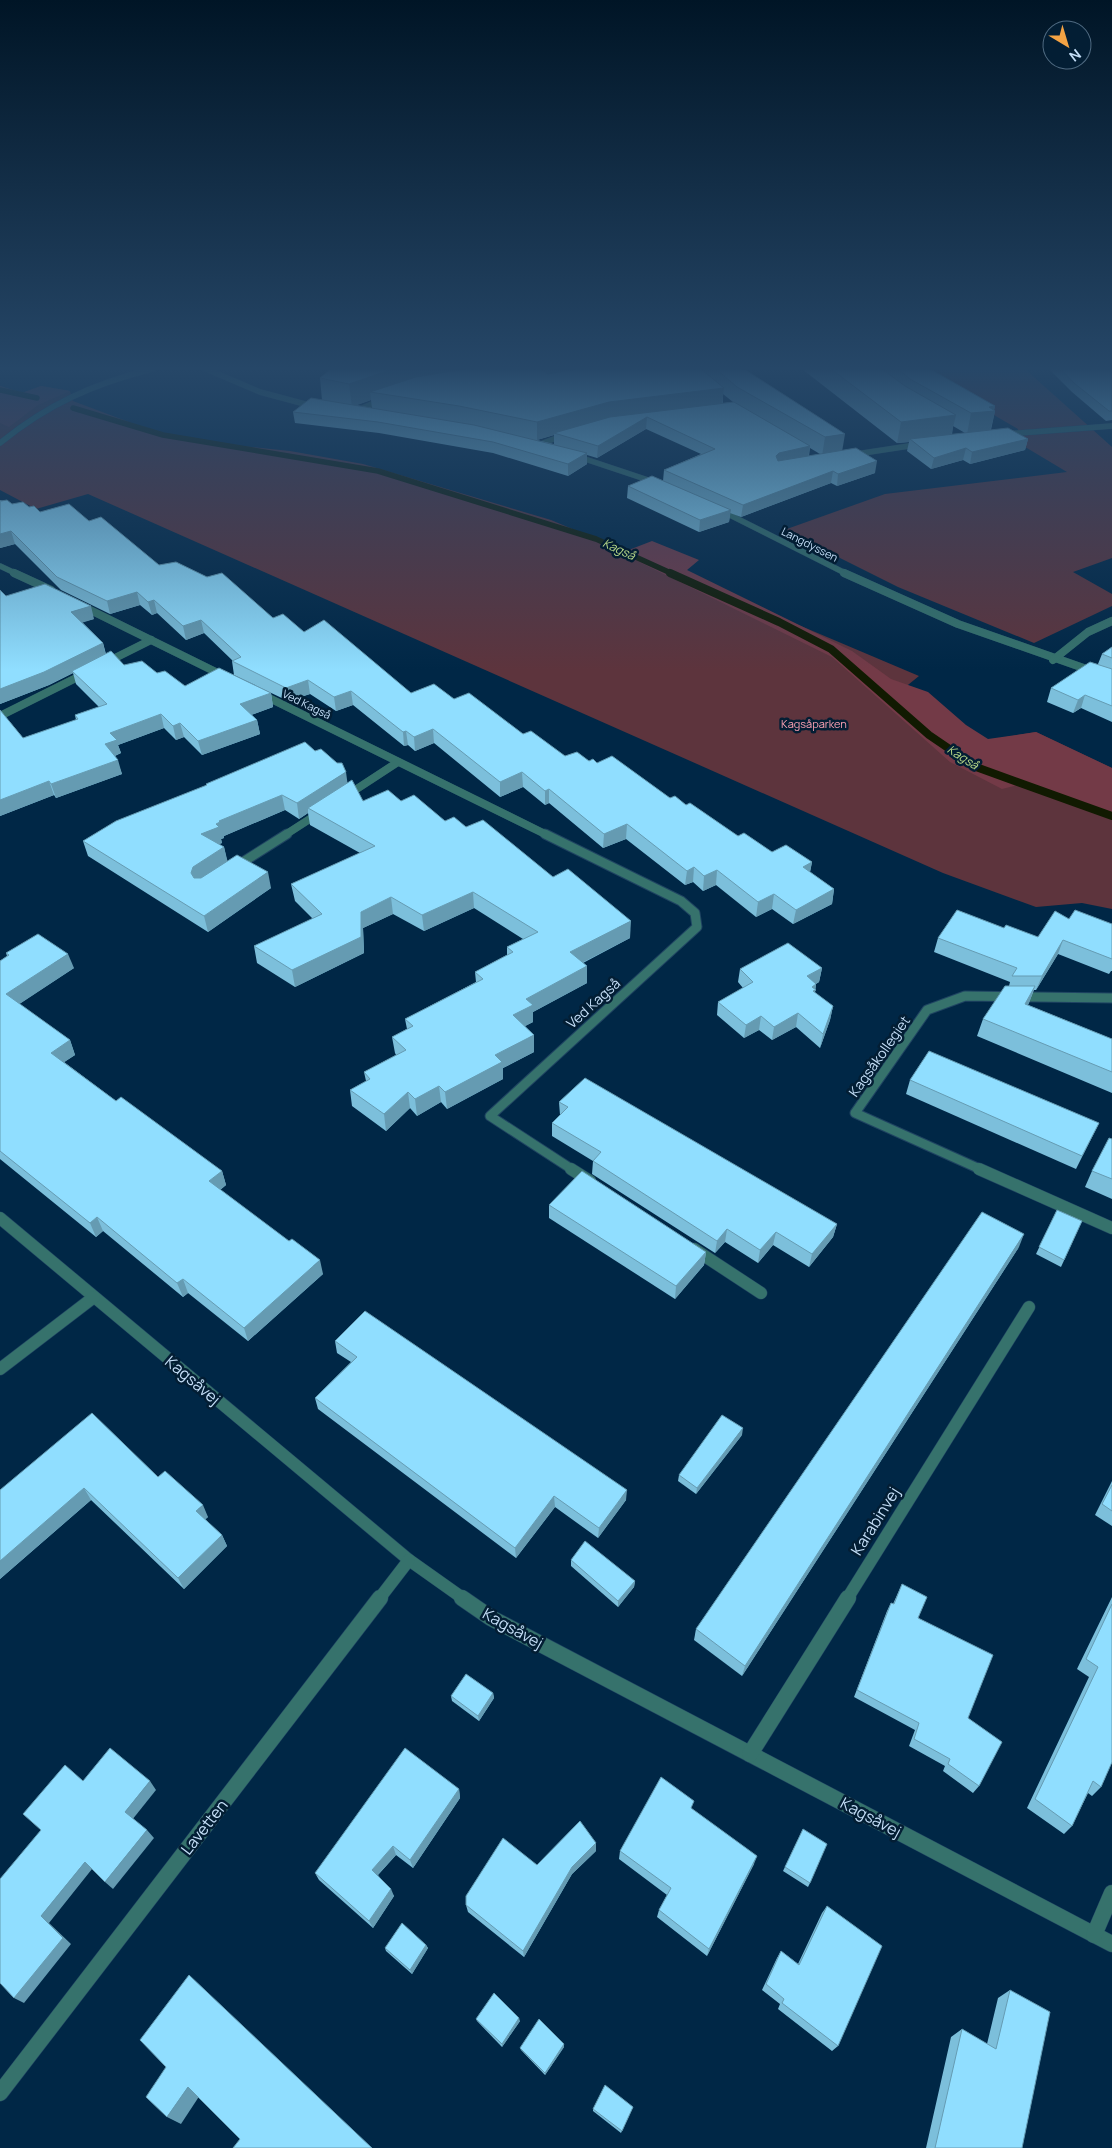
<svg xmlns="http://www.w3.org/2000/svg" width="1112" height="2148" viewBox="0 0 1112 2148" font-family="Manrope,sans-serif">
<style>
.green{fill:#5d343d}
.forest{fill:#733a47}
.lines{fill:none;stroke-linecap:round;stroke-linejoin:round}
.stream-far1{stroke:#111a01;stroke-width:5.5}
.stream{stroke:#111a01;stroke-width:8}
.street-far4-casing{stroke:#1f4462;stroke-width:6}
.street-far3-casing{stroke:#1f4462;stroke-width:8}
.street-far2-casing{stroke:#1f4462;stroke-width:11}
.street-far1-casing{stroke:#1f4462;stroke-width:13}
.street-casing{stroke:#1f4462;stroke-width:17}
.street-far4{stroke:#36726c;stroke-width:5.5}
.street-far3{stroke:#36726c;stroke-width:8}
.street-far2{stroke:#36726c;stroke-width:9}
.street-far1{stroke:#36726c;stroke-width:12}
.street{stroke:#36726c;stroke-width:16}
.wall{fill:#7cbfdb;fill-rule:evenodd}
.shaded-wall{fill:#659bb2}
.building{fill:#90deff;stroke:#659bb2}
.labels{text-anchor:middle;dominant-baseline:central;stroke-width:5;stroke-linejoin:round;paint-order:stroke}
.far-street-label{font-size:11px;fill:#c4def7;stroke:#031e34}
.far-park-label{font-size:11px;fill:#fda1b3;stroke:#031e34}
.far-water-label{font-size:12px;font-style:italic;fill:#b7d888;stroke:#031e34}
.street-label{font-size:14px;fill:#c4def7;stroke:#031e34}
.near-street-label{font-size:16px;fill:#c4def7;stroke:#031e34}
</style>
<rect width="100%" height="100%" fill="#002746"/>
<g class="green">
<polygon points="922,369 1025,369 1112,447 1112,558 1073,572 1112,594 1112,606 1034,643 898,587 784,530 885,494 1067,472 1015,441 1018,429 942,385"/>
<polygon points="0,386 22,393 41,386 70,391 73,401 150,430 192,441 290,451 363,464 551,520 919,676 898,693 962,731 988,740 1036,732 1112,768 1112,909 1082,903 1036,907 943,873 88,494 36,509 0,490"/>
</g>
<g class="forest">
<polygon points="0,386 22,393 41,386 70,391 38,405 9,427 0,423"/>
<polygon points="652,541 699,560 687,570 852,651 891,679 928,692 966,725 988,739 1036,732 1112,768 1112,812 1022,784 1002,789 950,762 832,657 621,553"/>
</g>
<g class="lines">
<g class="stream-far1">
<polyline points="0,390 37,398"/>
<polyline points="73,408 163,435 378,471 596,539 673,574"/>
</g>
<polyline class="stream" points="670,573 779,622 831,649 929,735 976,767 1112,816"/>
<g class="street-far4-casing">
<g id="street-far4">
<polyline points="206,369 260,392 316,407"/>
<polyline points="353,412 384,399"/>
<polyline points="1006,434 1112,426"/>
<path d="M0 443C48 404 93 384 152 369"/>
<polyline points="538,445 567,434"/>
<polyline points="850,455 922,444"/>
<polyline points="576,456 657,483"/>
<polyline points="718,509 847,574"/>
<polyline points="0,566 17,574"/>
</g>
</g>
<g class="street-far3-casing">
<g id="street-far3">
<polyline points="14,573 51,590"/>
<polyline points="844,573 958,624 1112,678"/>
<polyline points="80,605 226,677"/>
<polyline points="1053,660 1088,632 1112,621"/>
<polyline points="105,663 151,640"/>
<polyline points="261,694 547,835"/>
<polyline points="0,716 86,673"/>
<polyline points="346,796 398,762"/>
<polyline points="285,835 319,813"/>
</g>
</g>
<g class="street-far2-casing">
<g id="street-far2">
<polyline points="545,834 681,901 695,913 697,927 490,1116 573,1170"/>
<polyline points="235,867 287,834"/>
<polyline points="982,1170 855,1113 927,1010 965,996 1112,998"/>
</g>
</g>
<g class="street-far1-casing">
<g id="street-far1">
<polyline points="571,1169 590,1181"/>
<polyline points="979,1169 1112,1228"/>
<polyline points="0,1218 409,1560 464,1599"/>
<polyline points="694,1249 761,1293"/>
<polyline points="0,1369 94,1297"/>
<polyline points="379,1599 409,1560"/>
<polyline points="847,1599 1029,1307"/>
</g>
</g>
<g class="street-casing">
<g id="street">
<polyline points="462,1598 491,1618 1112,1944"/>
<polyline points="750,1754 848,1598"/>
<polyline points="1094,1935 1112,1893"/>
<polyline points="0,2093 380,1598"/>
</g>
</g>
<use href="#street-far4" class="street-far4"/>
<use href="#street-far3" class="street-far3"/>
<use href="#street-far2" class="street-far2"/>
<use href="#street-far1" class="street-far1"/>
<use href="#street" class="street"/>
</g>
<g class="wall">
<path d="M331 369H744L842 450 875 473 837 486 831 483 741 517 730 513 729 522 699 532 627 498 628 486 663 481 664 470 701 454 646 429 597 458 587 455V464L568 476 493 453 379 433 295 423 293 412 322 400 320 378ZM723 394 733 402 723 403ZM371 400 372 408 356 405ZM554 435V444L537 440ZM810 448 820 454 809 456Z"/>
<path d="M802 369H930L995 406 994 410 995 411 991 430 1028 439 1025 450 970 464 963 460 931 469 907 451 909 442 897 443ZM953 426 965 433 952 435Z"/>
<polygon points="1049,369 1112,369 1112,420 1106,421 1072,392"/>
<polygon points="0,500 12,504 29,507 40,512 89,521 159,565 304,632 411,693 454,699 523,734 565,756 589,761 597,763 670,798 686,805 738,836 772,852 812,862 810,872 834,889 832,904 793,924 772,909 756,917 716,885 703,891 693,882 685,885 626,839 603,848 549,803 545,805 523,787 500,797 434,743 415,751 408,745 404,746 353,705 336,711 310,694 288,701 234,675 232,661 233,661 204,633 186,640 157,613 152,615 140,605 110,614 61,590 15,544 0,548"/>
<polygon points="0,590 6,596 94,619 82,622 103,643 106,654 124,665 157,673 185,686 271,693 273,707 251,715 257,720 260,734 202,755 184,737 176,740 164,728 118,745 121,753 115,756 122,774 56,798 54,795 0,816 0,710 23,738 76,720 75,715 99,707 76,684 73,673 49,685 0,704"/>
<polygon points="1112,647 1112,722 1081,708 1073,713 1047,702 1051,688 1098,664 1102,654"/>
<polygon points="348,783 363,801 401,801 445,821 466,827 553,877 630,938 583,963 587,983 533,1012 533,1022 525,1026 534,1052 503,1068 503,1079 447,1109 441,1102 417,1116 410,1108 386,1131 352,1106 350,1090 366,1081 364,1072 396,1055 395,1053 392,1037 407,1029 405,1019 476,982 475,972 507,955 507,947 523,939 474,908 424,931 393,914 363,928 364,953 295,987 257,963 254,946 313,919 295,901 291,884 360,853 310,825 308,813 299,819 285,810 224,836 224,838 221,839 222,843 219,844 224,847 227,861 271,888 208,932 88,856 83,841 206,786 206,784"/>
<polygon points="1069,919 1112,924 1112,971 1111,971 1109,974 1058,954 1036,990 1034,990 1028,1005 1112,1039 1112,1093 977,1036 983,1019 1009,986 1010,982 934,952 938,938 1004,928 1038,937"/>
<polygon points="6,953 74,968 19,1004 70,1040 75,1055 64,1062 116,1101 222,1171 226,1185 220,1190 323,1274 248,1341 188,1293 183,1297 103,1231 96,1237 0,1159 0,961 7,956"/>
<polygon points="822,968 819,982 816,984 815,993 833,1006 830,1020 820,1048 796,1027 772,1040 759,1030 744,1038 717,1015 718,1002 743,988 738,982 740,969"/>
<polygon points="910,1080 1099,1123 1076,1169 906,1094"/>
<polygon points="559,1102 837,1224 833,1237 809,1267 773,1245 758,1263 725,1242 715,1253 592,1174 593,1161 552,1136 552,1123 560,1115"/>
<polygon points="1112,1139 1112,1199 1085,1187 1092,1171"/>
<polygon points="549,1205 706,1252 704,1265 675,1299 549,1218"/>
<polygon points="1057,1210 1082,1221 1061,1267 1036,1254"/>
<polygon points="1019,1247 742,1676 694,1640 696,1629"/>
<polygon points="335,1341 626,1500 598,1538 555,1507 516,1558 318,1409 315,1398 351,1362 337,1353"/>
<polygon points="742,1435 696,1494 678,1481 679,1475"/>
<polygon points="158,1477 208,1517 205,1519 222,1535 227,1546 184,1589 91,1500 0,1579 0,1490"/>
<polygon points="1112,1481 1112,1526 1095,1515"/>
<polygon points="571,1560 635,1581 634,1587 618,1607 571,1566"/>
<polygon points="902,1584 968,1718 979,1786 973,1793 943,1771 945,1766 909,1746 915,1730 854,1697 887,1611 891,1603 893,1604"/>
<polygon points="1112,1597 1112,1762 1101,1787 1092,1796 1088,1793 1072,1826 1064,1834 1027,1808 1089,1677 1077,1669"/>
<polygon points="493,1693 494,1698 479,1721 452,1701 451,1696"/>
<polygon points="459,1789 460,1798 413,1868 396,1855 378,1875 394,1896 373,1928 319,1880 315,1873"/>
<polygon points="692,1809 754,1864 707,1956 657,1917 659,1910 667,1895 619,1859 620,1851"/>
<polygon points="803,1829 810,1883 808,1887 783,1871"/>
<polygon points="596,1851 572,1874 524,1957 468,1912 466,1905 537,1865"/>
<polygon points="827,1906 838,2046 832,2051 778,2009 780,2004 762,1990 777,1958 781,1951 798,1964 822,1913"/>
<polygon points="426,1945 428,1948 412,1974 386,1951 385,1948"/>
<polygon points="1010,1990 1022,2148 926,2148 951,2037 962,2029 987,2044 998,1998"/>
<polygon points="476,2019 520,2021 502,2047 477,2021"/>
<polygon points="564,2044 564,2047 545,2075 521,2050 520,2048"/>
<polygon points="633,2107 621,2133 593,2111 593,2109"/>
</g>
<g class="shaded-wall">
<polygon points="393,369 512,369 370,392 371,400 352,407 349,384"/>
<polygon points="549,369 574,369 574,378 549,382"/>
<polygon points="724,388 722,405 608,419 554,433 554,435 537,440 537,422 609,402"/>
<polygon points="995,406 994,411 995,411 990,432 967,434 971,413 989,407"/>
<polygon points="956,415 951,436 910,439 909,442 897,443 901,422"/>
<polygon points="647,417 646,429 597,458 598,446"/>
<polygon points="845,434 842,452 822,456 825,437"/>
<polygon points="1028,439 1025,450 970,464 972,452"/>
<polygon points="810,446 808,458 778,465 776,456 779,453"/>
<polygon points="966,448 963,460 931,469 934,458"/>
<polygon points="587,453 587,464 568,476 568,464"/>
<polygon points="877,461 875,473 837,486 838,474"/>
<polygon points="833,471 831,483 741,517 743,505"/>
<polygon points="731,510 729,522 699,532 700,520"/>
<polygon points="11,531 15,544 0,548 0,534"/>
<polygon points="137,592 140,605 110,614 107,601"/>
<polygon points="154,600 157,613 152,615 148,602"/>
<polygon points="91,606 94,619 75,625 71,612"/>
<polygon points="201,620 204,633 186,640 183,626"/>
<polygon points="103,643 106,656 72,671 73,673 49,685 0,704 0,689"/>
<polygon points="308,680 310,694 288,701 286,688"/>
<polygon points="351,691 353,705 336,711 334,697"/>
<polygon points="271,693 273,707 243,718 240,704"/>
<polygon points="1085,695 1081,708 1073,713 1078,700"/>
<polygon points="161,714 164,728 118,745 121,753 109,758 105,744 110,733"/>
<polygon points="257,720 260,734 202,755 198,741"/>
<polygon points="180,723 184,737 176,740 173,726"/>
<polygon points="433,729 434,743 415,751 414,737"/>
<polygon points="406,731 408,745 404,746 403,732"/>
<polygon points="118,760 122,774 56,798 51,784"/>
<polygon points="346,772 348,787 308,808 308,813 299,819 297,803"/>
<polygon points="522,772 523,787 500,797 500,782"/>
<polygon points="49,781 54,795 0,816 0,800"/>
<polygon points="549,789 549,803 545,805 545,791"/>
<polygon points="282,795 285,810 224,836 224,838 221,839 222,843 205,850 201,834 219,821"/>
<polygon points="627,824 626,839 603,848 604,834"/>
<polygon points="224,847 228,863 197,883 191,873 193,867"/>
<polygon points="812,862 809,877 803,867"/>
<polygon points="694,867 693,882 685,885 687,871"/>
<polygon points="717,870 716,885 703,891 704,876"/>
<polygon points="268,872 271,888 208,932 204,916"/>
<polygon points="834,889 832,904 793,924 796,910"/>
<polygon points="473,892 474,908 424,931 422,915"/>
<polygon points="774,894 772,909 756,917 758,902"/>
<polygon points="391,897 393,914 363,928 364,953 295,987 292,970 361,912"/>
<polygon points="631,921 630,938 570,969 570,952"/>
<polygon points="1063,940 1058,954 1036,990 1042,976"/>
<polygon points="68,954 74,968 12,1009 6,994"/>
<polygon points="587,966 587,983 533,1012 533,1022 514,1032 513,1015 526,999"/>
<polygon points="822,968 819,982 804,990 807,976"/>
<polygon points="816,984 813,1004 812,987"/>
<polygon points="1035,986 1029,1003 1019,1021 1025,1004"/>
<polygon points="833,1006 830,1020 820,1048 823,1034"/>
<polygon points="798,1013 796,1027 772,1040 774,1027"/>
<polygon points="761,1016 759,1030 744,1038 746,1025"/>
<polygon points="534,1035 534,1052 503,1068 503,1079 447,1109 445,1092 495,1055"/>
<polygon points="70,1040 75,1055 57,1067 51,1053"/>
<polygon points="439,1086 441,1102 417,1116 415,1099"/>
<polygon points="408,1092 410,1108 386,1131 384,1114"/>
<polygon points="222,1171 226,1185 213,1196 209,1181"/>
<polygon points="97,1217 103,1231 96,1237 90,1223"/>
<polygon points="837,1224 833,1237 809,1267 812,1254"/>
<polygon points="727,1229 725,1242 715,1253 717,1241"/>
<polygon points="776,1232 773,1245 758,1263 760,1250"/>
<polygon points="1024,1234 1019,1247 742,1676 745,1666"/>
<polygon points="706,1252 704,1265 675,1299 676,1286"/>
<polygon points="320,1260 323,1274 248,1341 244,1328"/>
<polygon points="183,1279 188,1293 183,1297 177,1283"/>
<polygon points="743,1428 742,1435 696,1494 697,1488"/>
<polygon points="84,1488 91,1500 0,1579 0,1561"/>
<polygon points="627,1490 626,1500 598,1538 599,1528"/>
<polygon points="554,1496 555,1507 516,1558 515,1548"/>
<polygon points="203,1505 208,1517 202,1523 196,1511"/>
<polygon points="222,1535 227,1546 184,1589 178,1578"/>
<polygon points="635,1581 634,1587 618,1607 618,1601"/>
<polygon points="493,1693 494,1698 479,1721 478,1716"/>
<polygon points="150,1781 156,1790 132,1820 125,1812"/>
<polygon points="459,1789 460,1798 413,1868 410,1860"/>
<polygon points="147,1830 154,1838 113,1889 105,1882"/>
<polygon points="596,1843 596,1851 572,1874 524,1957 523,1951 572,1867"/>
<polygon points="393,1846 396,1855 375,1878 372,1870"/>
<polygon points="757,1856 754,1864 707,1956 709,1949"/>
<polygon points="85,1862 92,1869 49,1923 71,1944 24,2003 14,1998 41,1916"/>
<polygon points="391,1889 394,1896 373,1928 369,1921"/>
<polygon points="426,1945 428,1948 412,1974 410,1970"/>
<polygon points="519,2018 520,2021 502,2047 502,2044"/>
<polygon points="564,2044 564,2047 545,2075 545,2073"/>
<polygon points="188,2087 200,2095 181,2124 167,2117"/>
</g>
<g class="building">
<polygon points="331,369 393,369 349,384 320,378"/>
<polygon points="464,369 541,369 548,374 577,369 701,369 724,388 609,402 537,422 459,406 370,392 416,377"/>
<polygon points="716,369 744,369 845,434 825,437 737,387"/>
<polygon points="831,369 882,369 905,386 956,415 901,422"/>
<polygon points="898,369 930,369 995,406 989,407 995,411 971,413 910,379"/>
<polygon points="1061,369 1108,369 1112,373 1112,411 1109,411 1074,383"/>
<polygon points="311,398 474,425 587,453 568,464 493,442 378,422 293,412"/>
<polygon points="734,402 810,446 779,453 776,456 778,461 856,448 877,461 838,474 833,471 743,505 664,470 715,449 647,417 598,446 554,433 610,417"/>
<polygon points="1008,428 1028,439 972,452 966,448 934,458 910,439"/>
<polygon points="652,476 731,510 700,520 628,486"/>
<polygon points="0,500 1,501 7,500 12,504 23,502 29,507 34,506 40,512 69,504 89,521 101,517 159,565 176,562 207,577 222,573 273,618 283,614 304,632 324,620 411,693 434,684 454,699 469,693 523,734 531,731 565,756 577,752 589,761 593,759 597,763 612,756 670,798 675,796 686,805 690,803 738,836 744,833 772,852 786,845 812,862 803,867 834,889 796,910 774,894 758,902 717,870 704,876 694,867 687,871 627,824 604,834 549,789 545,791 522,772 500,782 433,729 414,737 406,731 403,732 351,691 334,697 308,680 286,688 232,661 241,657 201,620 183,626 154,600 148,602 137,592 107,601 57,577 11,531 0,534"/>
<polygon points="45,584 91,606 71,612 103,643 44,672 0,689 0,590 6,596"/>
<polygon points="1112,647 1112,658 1102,654"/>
<polygon points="111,651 124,665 142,661 157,673 165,671 185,686 219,668 271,693 240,704 257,720 198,741 180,723 173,726 161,714 110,733 117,740 105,744 118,760 51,784 49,781 0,800 0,710 23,738 78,719 75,715 107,704 72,671"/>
<polygon points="1090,662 1112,669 1112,706 1085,695 1078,700 1051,688"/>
<polygon points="305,742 315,751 321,749 337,763 342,763 346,772 297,803 282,795 219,821 220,822 216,824 219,827 201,834 224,847 193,867 191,873 194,878 201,878 237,855 268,872 204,916 83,841 116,821 207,785 206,784"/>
<polygon points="352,780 363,801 388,790 401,801 414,795 445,821 454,817 466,827 483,820 553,877 568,869 631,921 570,952 587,966 526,999 533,1005 513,1015 534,1035 495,1055 502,1062 445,1092 439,1086 415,1099 408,1092 384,1114 350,1090 370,1079 364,1072 406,1050 392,1037 413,1026 405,1019 483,979 475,972 513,952 507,947 538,932 473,892 422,915 391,897 361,912 361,937 292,970 254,946 322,914 291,884 375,846 308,808"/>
<polygon points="957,910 1004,928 1006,925 1038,937 1055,911 1069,919 1075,910 1112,924 1112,959 1063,940 1042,976 1012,976 1017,968 938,938"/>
<polygon points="38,934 68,954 6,994 70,1040 51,1053 116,1101 121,1097 222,1171 209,1181 289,1241 292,1239 320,1260 244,1328 183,1279 177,1283 97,1217 90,1223 0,1151 0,961 9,955 6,953"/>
<polygon points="788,943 822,968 807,976 816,984 812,987 816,990 813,991 833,1006 823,1034 798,1013 774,1027 761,1016 746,1025 718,1002 753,982 740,969"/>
<polygon points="1005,986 1035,986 1025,1004 1112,1039 1112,1072 983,1019"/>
<polygon points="929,1051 1099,1123 1082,1156 910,1080"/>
<polygon points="585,1078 837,1224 812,1254 776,1232 760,1250 727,1229 717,1241 593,1161 601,1152 552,1123 568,1107 559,1102"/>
<polygon points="1109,1138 1112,1139 1112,1179 1092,1171"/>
<polygon points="582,1171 706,1252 676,1286 549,1205"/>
<polygon points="1057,1210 1082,1221 1064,1260 1039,1247"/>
<polygon points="982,1212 1024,1234 745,1666 696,1629"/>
<polygon points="365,1311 627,1490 599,1528 554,1496 515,1548 315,1398 357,1357 335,1341"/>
<polygon points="92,1413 158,1477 165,1471 203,1505 196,1511 222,1535 178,1578 84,1488 0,1561 0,1490"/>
<polygon points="722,1415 743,1428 697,1488 679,1475"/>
<polygon points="1112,1485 1112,1511 1102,1504"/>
<polygon points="585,1541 635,1581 618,1601 571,1560"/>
<polygon points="902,1584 927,1597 918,1618 993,1655 968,1718 1002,1742 979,1786 948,1764 950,1759 914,1739 919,1723 857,1690 891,1603 894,1604"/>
<polygon points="1112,1604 1112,1762 1101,1787 1093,1781 1072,1826 1035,1799 1098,1667 1086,1659"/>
<polygon points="466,1674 493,1693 478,1716 451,1696"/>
<polygon points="110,1748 150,1781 125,1812 147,1830 105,1882 85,1862 41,1916 63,1938 14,1998 0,1983 0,1879 41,1830 23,1814 65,1765 83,1781"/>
<polygon points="405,1748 459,1789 410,1860 393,1846 372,1870 391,1889 369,1921 315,1873"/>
<polygon points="661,1777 694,1801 691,1808 757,1856 709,1949 659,1910 671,1888 620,1851"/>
<polygon points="580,1821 596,1843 572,1867 523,1951 466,1905 466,1896 503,1838 537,1865"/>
<polygon points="803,1829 827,1844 810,1883 785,1867"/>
<polygon points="827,1906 882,1946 838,2046 782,2003 784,1999 766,1984 781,1951 799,1965"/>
<polygon points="402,1923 426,1945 410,1970 385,1948"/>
<polygon points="189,1975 372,2148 233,2148 240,2139 188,2087 167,2117 146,2097 166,2067 140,2040"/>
<polygon points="1010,1990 1050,2012 1022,2148 935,2148 962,2029 996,2049"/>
<polygon points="494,1993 519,2018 502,2044 476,2019"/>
<polygon points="539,2019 564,2044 545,2073 520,2048"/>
<polygon points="605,2085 633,2107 622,2131 593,2109"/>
</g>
<linearGradient id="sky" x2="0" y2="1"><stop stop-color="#001526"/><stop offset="0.55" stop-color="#264768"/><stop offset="1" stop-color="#264768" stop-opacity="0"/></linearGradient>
<rect width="1112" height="670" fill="url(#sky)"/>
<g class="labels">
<g class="far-street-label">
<text transform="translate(810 544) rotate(27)">Langdyssen</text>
<text transform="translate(307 704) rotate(26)">Ved Kagså</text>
</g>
<g class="far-park-label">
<text x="814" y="723">Kagsåparken</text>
</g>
<g class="far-water-label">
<text transform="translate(619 549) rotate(25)">Kagså</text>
<text transform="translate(963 757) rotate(33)">Kagså</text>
</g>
<g class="street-label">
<text transform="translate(593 1003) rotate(-42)">Ved Kagså</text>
<text transform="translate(879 1056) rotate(-55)">Kagsåkollegiet</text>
</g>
<g class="near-street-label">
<text transform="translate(193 1380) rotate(40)">Kagsåvej</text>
<text transform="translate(875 1521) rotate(-58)">Karabinvej</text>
<text transform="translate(513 1628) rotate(29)">Kagsåvej</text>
<text transform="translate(871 1817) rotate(28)">Kagsåvej</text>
<text transform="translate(204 1827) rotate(-52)">Lavetten</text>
</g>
</g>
<g transform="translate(1067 45) rotate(142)"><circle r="24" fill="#031e34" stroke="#506b82"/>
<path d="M0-4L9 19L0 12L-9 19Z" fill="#f4a344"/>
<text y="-8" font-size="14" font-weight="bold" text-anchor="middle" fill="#c4def7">N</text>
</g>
</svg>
